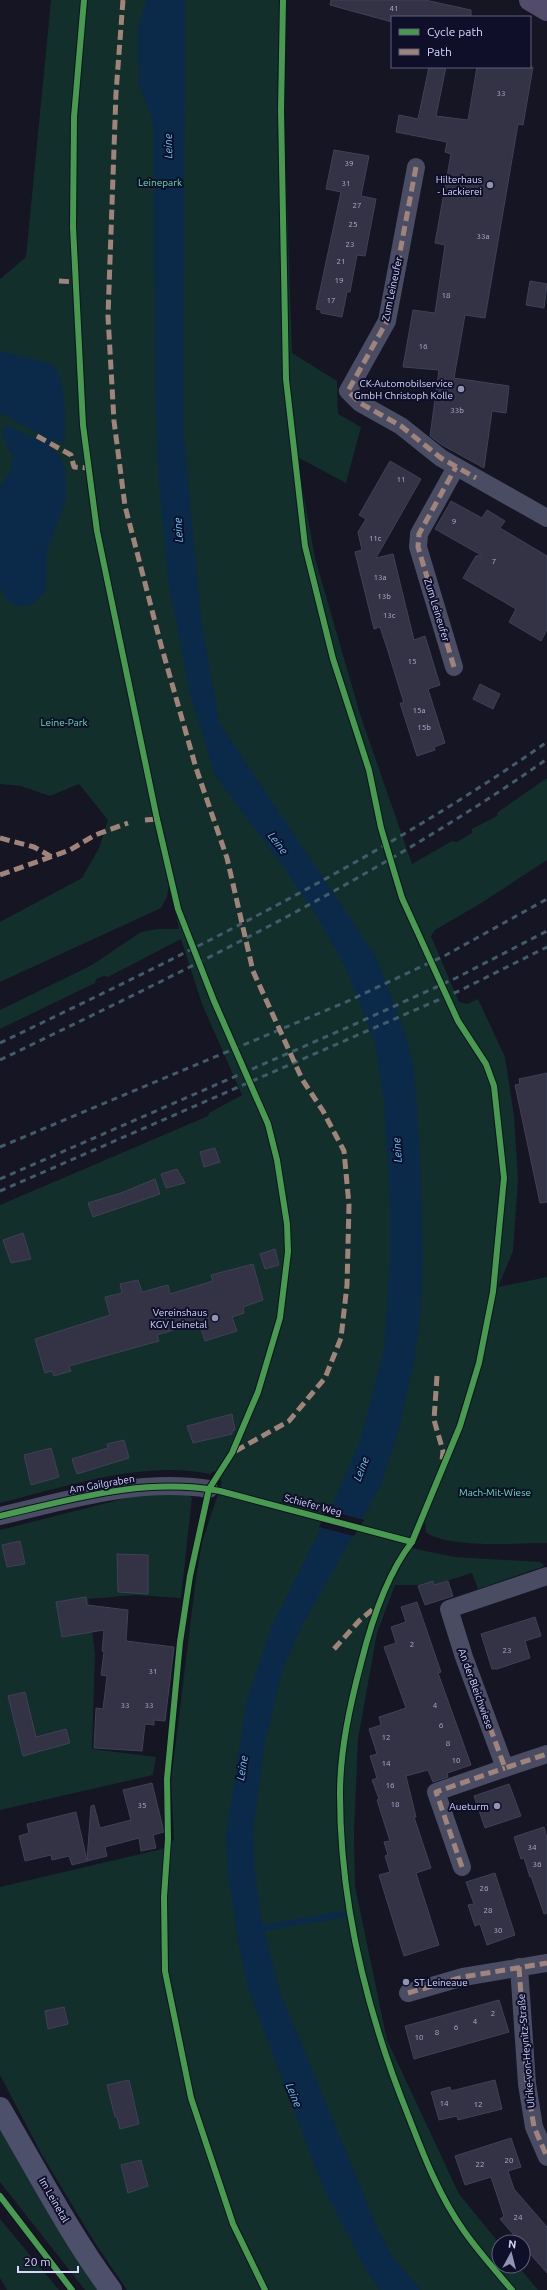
<svg xmlns="http://www.w3.org/2000/svg" width="547" height="2290" viewBox="0 0 547 2290" font-family="Ubuntu,sans-serif">
<style>
.green{fill:#122f2c}
.water{fill:#0b2a49}
.pier{fill:#151523}
.lines{fill:none;stroke-linecap:round;stroke-linejoin:round}
.stream{stroke:#0b2a49;stroke-width:6}
.building{fill:#333345;stroke:#404057}
.street{stroke:#4a4c64;stroke-width:18}
.secondary{stroke:#4d506a;stroke-width:22}
.primary{stroke:#524c6a;stroke-width:22}
.rail{stroke:#415c6a;stroke-width:3;stroke-dasharray:6 5;stroke-linecap:butt}
.quiet{stroke:#a18479;stroke-width:5;stroke-dasharray:10 5;stroke-linecap:butt}
.cycleway-casing{stroke:#0f0f29;stroke-width:8}
.cycleway{stroke:#469c4c;stroke-width:6}
.poi-dot{fill:#9394b2;stroke:#0f0f29;stroke-width:1.5}
.labels{text-anchor:middle;dominant-baseline:central;stroke-width:4;stroke-linejoin:round;paint-order:stroke}
.number-label{font-size:8px;fill:#aeafd0}
.poi-label{font-size:10px;fill:#d7d8ff;stroke:#0f0f29;text-anchor:end}
.park-label{font-size:10px;fill:#5ce6af;stroke:#0f0f29}
.street-label{font-size:10px;fill:#d7d8ff;stroke:#0f0f29}
.water-label{font-size:11px;font-style:italic;fill:#65ceff;stroke:#0f0f29}
</style>
<rect width="100%" height="100%" fill="#151523"/>
<g class="green">
<path d="M51 0H287L284 110 292 353 337 381 338 414 361 427 346 483 297 457 315 558 361 717 412 864 452 841 457 842 472 833V829L497 816 498 812 547 778V860L478 905 435 930 431 936 459 1002 467 1004 478 999 505 1057 514 1116 518 1180 513 1251 498 1287 547 1277V1543C519 1543 447 1549 426 1532L425 1522 411 1548 455 1557 540 1562 544 1565 542 1567 478 1589 472 1573 434 1585H395L377 1633 358 1739 354 1832 355 1886 387 2040 459 2194 499 2243V2266H518L538 2290H127L95 2243 42 2155 0 2075V1887L162 1849 174 1840 171 1781 196 1578 202 1542 222 1482 214 1471 210 1474C141 1460 67 1487 0 1503V1205L208 1116 209 1113 242 1095 202 1004 181 939 108 977 104 976 96 979 95 983 0 1029V1010L92 965 141 932 157 929H179L169 885 167 897 161 908 0 982V922L82 878 99 848 108 820 79 784 50 796 21 786 0 784V279L26 257Z"/>
<polygon points="150,1492 177,1492 192,1497 181,1598 135,1595 88,1599 95,1654 92,1749 156,1757 153,1775 0,1810 0,1530"/>
<polygon points="0,2129 50,2217 99,2290 85,2290 0,2182"/>
<polygon points="0,2219 59,2290 7,2290 0,2278"/>
</g>
<g class="water">
<polygon points="147,0 185,0 183,429 201,618 219,722 376,957 407,1038 414,1070 420,1153 423,1258 421,1305 415,1358 399,1428 381,1485 301,1628 283,1668 264,1747 253,1832 255,1873 262,1922 280,1992 378,2229 394,2259 421,2290 380,2290 368,2273 323,2187 249,1991 239,1946 228,1873 226,1835 247,1700 272,1626 334,1502 360,1441 384,1350 390,1261 390,1203 384,1102 375,1042 346,969 319,920 286,871 215,775 190,693 168,579 159,483 156,420 153,121 139,84 138,26"/>
<path d="M0 351C12 354 44 360 53 366 67 375 65 428 64 444L55 439 51 441 49 446 60 456 65 470 66 500 47 551 46 588 42 596 30 605 16 606 7 600 0 588V487L11 470 13 456C8 447 0 437 3 428L9 426 35 439 38 433 0 413Z"/>
</g>
<polygon class="pier" points="327,1510 364,1520 354,1536 319,1527"/>
<g class="lines">
<polyline class="stream" points="257,1929 346,1914"/>
</g>
<g class="building">
<polygon points="331,0 425,0 471,10 471,17 392,17 392,22 330,5"/>
<polygon points="429,67 446,67 436,116 468,120 477,67 533,67 523,125 518,124 485,318 465,315 454,378 509,386 506,413 492,411 484,468 442,445 430,436 439,370 403,367 413,310 435,313 445,245 435,243 451,154 445,152 447,142 396,132 399,115 418,119"/>
<polygon points="334,150 369,156 361,196 376,199 365,256 357,255 350,292 347,292 342,317 321,313 321,310 316,309 341,192 326,189"/>
<polygon points="530,281 547,284 544,308 526,305"/>
<polygon points="390,461 421,479 376,558 393,554 414,640 425,636 440,685 428,689 445,743 434,747 435,750 417,756 400,703 404,703 387,648 380,627 374,629 355,552 362,550 358,532 366,519 359,515"/>
<polygon points="451,501 482,518 487,510 505,521 500,528 547,556 547,630 541,641 509,622 516,609 463,578 476,556 481,555 435,529"/>
<polygon points="480,684 500,694 493,709 473,699"/>
<polygon points="547,1073 547,1202 540,1203 515,1085 520,1084 519,1079"/>
<polygon points="215,1148 220,1162 204,1167 200,1152"/>
<polygon points="177,1169 185,1183 166,1188 161,1174"/>
<polygon points="155,1179 160,1194 93,1217 88,1203 121,1193"/>
<polygon points="23,1233 31,1259 11,1263 3,1240"/>
<polygon points="275,1249 279,1265 265,1269 260,1254"/>
<polygon points="253,1264 263,1300 243,1307 244,1313 232,1317 237,1331 205,1341 199,1322 157,1335 159,1341 69,1366 71,1371 54,1376 52,1371 45,1373 35,1339 110,1315 105,1297 122,1293 120,1284 138,1280 142,1292 168,1285 170,1294 213,1281 211,1275"/>
<polygon points="232,1414 235,1430 232,1431 232,1434 193,1443 187,1426"/>
<polygon points="124,1440 129,1458 77,1474 72,1459 108,1448 107,1444"/>
<polygon points="51,1448 59,1477 31,1485 24,1455"/>
<polygon points="20,1541 25,1564 7,1567 2,1545"/>
<polygon points="117,1554 148,1555 148,1594 118,1592"/>
<polygon points="433,1581 434,1585 448,1581 453,1596 425,1605 418,1586"/>
<polygon points="86,1597 87,1605 128,1610 126,1641 174,1647 165,1721 154,1720 154,1725 145,1724 142,1751 94,1748 96,1708 103,1709 107,1676 101,1675 104,1652 102,1651 104,1630 62,1637 56,1602"/>
<polygon points="417,1602 441,1672 438,1673 471,1765 447,1773 448,1777 433,1782 428,1770 406,1776 416,1817 414,1817 431,1868 416,1873 439,1945 404,1956 379,1875 390,1872 385,1856 388,1855 384,1842 390,1841 377,1800 379,1799 372,1780 377,1778 370,1756 377,1754 369,1729 381,1725 379,1717 406,1708 384,1647 396,1643 391,1627 406,1622 401,1607"/>
<polygon points="535,1617 541,1636 525,1641 530,1658 497,1669 492,1669 481,1634"/>
<polygon points="25,1692 36,1737 66,1729 70,1743 23,1756 8,1696"/>
<polygon points="152,1783 164,1832 153,1835 156,1848 141,1851 139,1838 105,1847 107,1856 72,1865 69,1856 52,1860 51,1855 25,1861 19,1836 29,1833 27,1824 76,1812 87,1860 91,1806 94,1805 100,1828 131,1820 123,1790"/>
<polygon points="509,1784 521,1816 485,1828 474,1796"/>
<polygon points="544,1827 547,1838 547,1913 544,1914 531,1876 530,1877 524,1858 521,1859 514,1837"/>
<polygon points="495,1873 515,1935 487,1945 480,1924 475,1926 468,1905 474,1904 466,1882"/>
<polygon points="499,2000 509,2032 414,2059 405,2026"/>
<polygon points="64,2007 68,2024 48,2029 45,2011"/>
<polygon points="129,2080 139,2124 120,2129 117,2117 115,2117 107,2085"/>
<polygon points="495,2080 502,2109 458,2120 457,2116 439,2120 431,2092 450,2087 451,2091"/>
<polygon points="511,2138 521,2167 508,2171 514,2189 547,2227 547,2273 523,2246 523,2242 520,2242 500,2219 504,2216 491,2177 465,2185 455,2156"/>
<polygon points="141,2160 148,2186 128,2193 121,2165"/>
</g>
<g class="lines">
<g class="street">
<polyline points="416,167 387,321 348,391 360,403 401,426 441,458 547,518"/>
<polyline points="454,667 418,547 419,534 456,467"/>
<path d="M0 1516C68 1500 138 1478 209 1489"/>
<polyline points="547,1576 449,1609 464,1657 505,1768 547,1754"/>
<polyline points="462,1867 436,1792 505,1768"/>
<polyline points="519,1967 527,2084 534,2127 547,2157"/>
<polyline points="408,1993 463,1977 547,1963"/>
</g>
<path class="secondary" d="M0 2108C36 2169 69 2233 111 2290"/>
<polyline class="primary" points="530,0 547,10"/>
<g class="rail">
<path d="M0 1043C189 952 374 863 547 742"/>
<path d="M0 1060C188 969 376 879 547 759"/>
<polyline points="0,1147 346,1002 446,955 547,899"/>
<polyline points="0,1179 353,1025 456,978 547,931"/>
<polyline points="0,1191 461,990 547,947"/>
</g>
<g class="quiet">
<polyline points="123,0 116,93 108,316 114,421 125,506 161,645 196,768 227,858 253,971 302,1079 323,1111 344,1151 349,1205 347,1285 341,1338 325,1378 289,1421 232,1453"/>
<polyline points="416,167 387,321 348,391 360,403 401,426 441,458 476,478"/>
<polyline points="59,281 75,282"/>
<polyline points="37,436 71,455 74,467 89,468"/>
<polyline points="454,667 418,547 419,534 456,467"/>
<polyline points="145,820 157,819"/>
<polyline points="0,838 34,847 52,857"/>
<polyline points="0,875 70,850 95,835 128,823"/>
<polyline points="437,1376 434,1420 443,1451 442,1461"/>
<polyline points="334,1649 360,1620 378,1605"/>
<polyline points="464,1657 505,1768 547,1754"/>
<polyline points="462,1867 436,1792 505,1768"/>
<polyline points="519,1967 527,2084 534,2127 547,2157"/>
<polyline points="408,1993 463,1977 547,1963"/>
</g>
<g class="cycleway-casing">
<g id="cycleway">
<polyline points="84,0 74,117 73,227 83,425 97,531 157,819 178,909 214,1001 268,1124 277,1160 287,1224 288,1252 280,1318 258,1392 232,1453 209,1489 190,1576 180,1642 167,1779 168,1839 164,1897 165,1971 191,2098 233,2224 265,2290"/>
<path d="M283 0 281 110 286 379 305 546 333 659 369 770 381 828 402 898 458 1021 486 1064 494 1086 504 1178 493 1292 479 1363 460 1426 412 1542C387 1574 371 1623 361 1663 350 1705 340 1750 340 1794 340 1904 367 2013 408 2115 423 2154 439 2196 464 2231 478 2251 495 2270 512 2290"/>
<path d="M0 1516C73 1499 145 1477 220 1491L412 1542"/>
<polyline points="0,2196 72,2290"/>
</g>
</g>
<use href="#cycleway" class="cycleway"/>
</g>
<g class="poi-dot">
<circle cx="490" cy="185" r="4"/>
<circle cx="461" cy="389" r="4"/>
<circle cx="215" cy="1318" r="4"/>
<circle cx="497" cy="1806" r="4"/>
<circle cx="406" cy="1982" r="4"/>
</g>
<g class="labels">
<g class="number-label">
<text x="394" y="8">41</text>
<text x="501" y="93">33</text>
<text x="349" y="163">39</text>
<text x="346" y="183">31</text>
<text x="357" y="205">27</text>
<text x="353" y="224">25</text>
<text x="483" y="236">33a</text>
<text x="350" y="244">23</text>
<text x="341" y="261">21</text>
<text x="339" y="280">19</text>
<text x="446" y="295">18</text>
<text x="331" y="300">17</text>
<text x="423" y="346">16</text>
<text x="457" y="410">33b</text>
<text x="401" y="479">11</text>
<text x="454" y="521">9</text>
<text x="375" y="538">11c</text>
<text x="494" y="561">7</text>
<text x="380" y="577">13a</text>
<text x="384" y="596">13b</text>
<text x="389" y="615">13c</text>
<text x="412" y="661">15</text>
<text x="419" y="710">15a</text>
<text x="424" y="727">15b</text>
<text x="412" y="1644">2</text>
<text x="507" y="1650">23</text>
<text x="153" y="1671">31</text>
<text x="125" y="1705">33</text>
<text x="149" y="1705">33</text>
<text x="435" y="1705">4</text>
<text x="441" y="1725">6</text>
<text x="386" y="1737">12</text>
<text x="448" y="1743">8</text>
<text x="456" y="1760">10</text>
<text x="386" y="1763">14</text>
<text x="390" y="1785">16</text>
<text x="395" y="1804">18</text>
<text x="142" y="1805">35</text>
<text x="532" y="1847">34</text>
<text x="537" y="1864">36</text>
<text x="484" y="1888">26</text>
<text x="488" y="1910">28</text>
<text x="498" y="1930">30</text>
<text x="493" y="2013">2</text>
<text x="475" y="2021">4</text>
<text x="456" y="2027">6</text>
<text x="437" y="2032">8</text>
<text x="419" y="2037">10</text>
<text x="444" y="2103">14</text>
<text x="478" y="2104">12</text>
<text x="509" y="2160">20</text>
<text x="480" y="2164">22</text>
<text x="518" y="2217">24</text>
</g>
<g class="poi-label">
<text x="482" y="179">Hilterhaus<tspan x="482" dy="12">- Lackierei</tspan></text>
<text x="453" y="383">CK-Automobilservice<tspan x="453" dy="12">GmbH Christoph Kolle</tspan></text>
<text x="207" y="1312">Vereinshaus<tspan x="207" dy="12">KGV Leinetal</tspan></text>
<text x="489" y="1806">Aueturm</text>
<text x="414" y="1982" text-anchor="start">ST Leineaue</text>
</g>
<g class="park-label">
<text x="160" y="182">Leinepark</text>
<text x="64" y="722">Leine-Park</text>
<text x="495" y="1492">Mach-Mit-Wiese</text>
</g>
<g class="street-label">
<text transform="translate(392 289) rotate(-78)">Zum Leineufer</text>
<text transform="translate(437 610) rotate(73)">Zum Leineufer</text>
<text transform="translate(102 1484) rotate(-10)">Am Gailgraben</text>
<text transform="translate(313 1505) rotate(15)">Schiefer Weg</text>
<text transform="translate(476 1689) rotate(70)">An der Bleichwiese</text>
<text transform="translate(526 2051) rotate(-95)">Ulrike-von-Heynitz-Straße</text>
<text transform="translate(54 2200) rotate(60)">Im Leinetal</text>
</g>
<g class="water-label">
<text transform="translate(168 146) rotate(-91)">Leine</text>
<text transform="translate(178 530) rotate(-93)">Leine</text>
<text transform="translate(278 843) rotate(52)">Leine</text>
<text transform="translate(397 1150) rotate(-94)">Leine</text>
<text transform="translate(361 1469) rotate(-69)">Leine</text>
<text transform="translate(242 1768) rotate(-81)">Leine</text>
<text transform="translate(294 2095) rotate(68)">Leine</text>
</g>
</g>
<rect x="391" y="16" width="140" height="52" fill="#0f0f29" stroke="#5f5f7f"/>
<rect x="399" y="29" width="20" height="6" fill="#469c4c" stroke="#5f5f7f"/>
<text x="427" y="36" font-size="12" fill="#d7d8ff">Cycle path</text>
<rect x="399" y="49" width="20" height="6" fill="#a18479" stroke="#5f5f7f"/>
<text x="427" y="56" font-size="12" fill="#d7d8ff">Path</text>
<g transform="translate(511 2254) rotate(7)"><circle r="19" fill="#0f0f29" stroke="#5f5f7f"/>
<path d="M0-3L7 15L0 10L-7 15Z" fill="#9394b2"/>
<text y="-6" font-size="11" font-weight="bold" text-anchor="middle" fill="#d7d8ff">N</text>
</g>
<path d="M18 2266v6h60v-6" fill="none" stroke="#d7d8ff" stroke-width="2"/>
<text x="24" y="2266" font-size="12" fill="#d7d8ff" stroke="#0f0f29" stroke-width="3" paint-order="stroke">20 m</text>
</svg>
